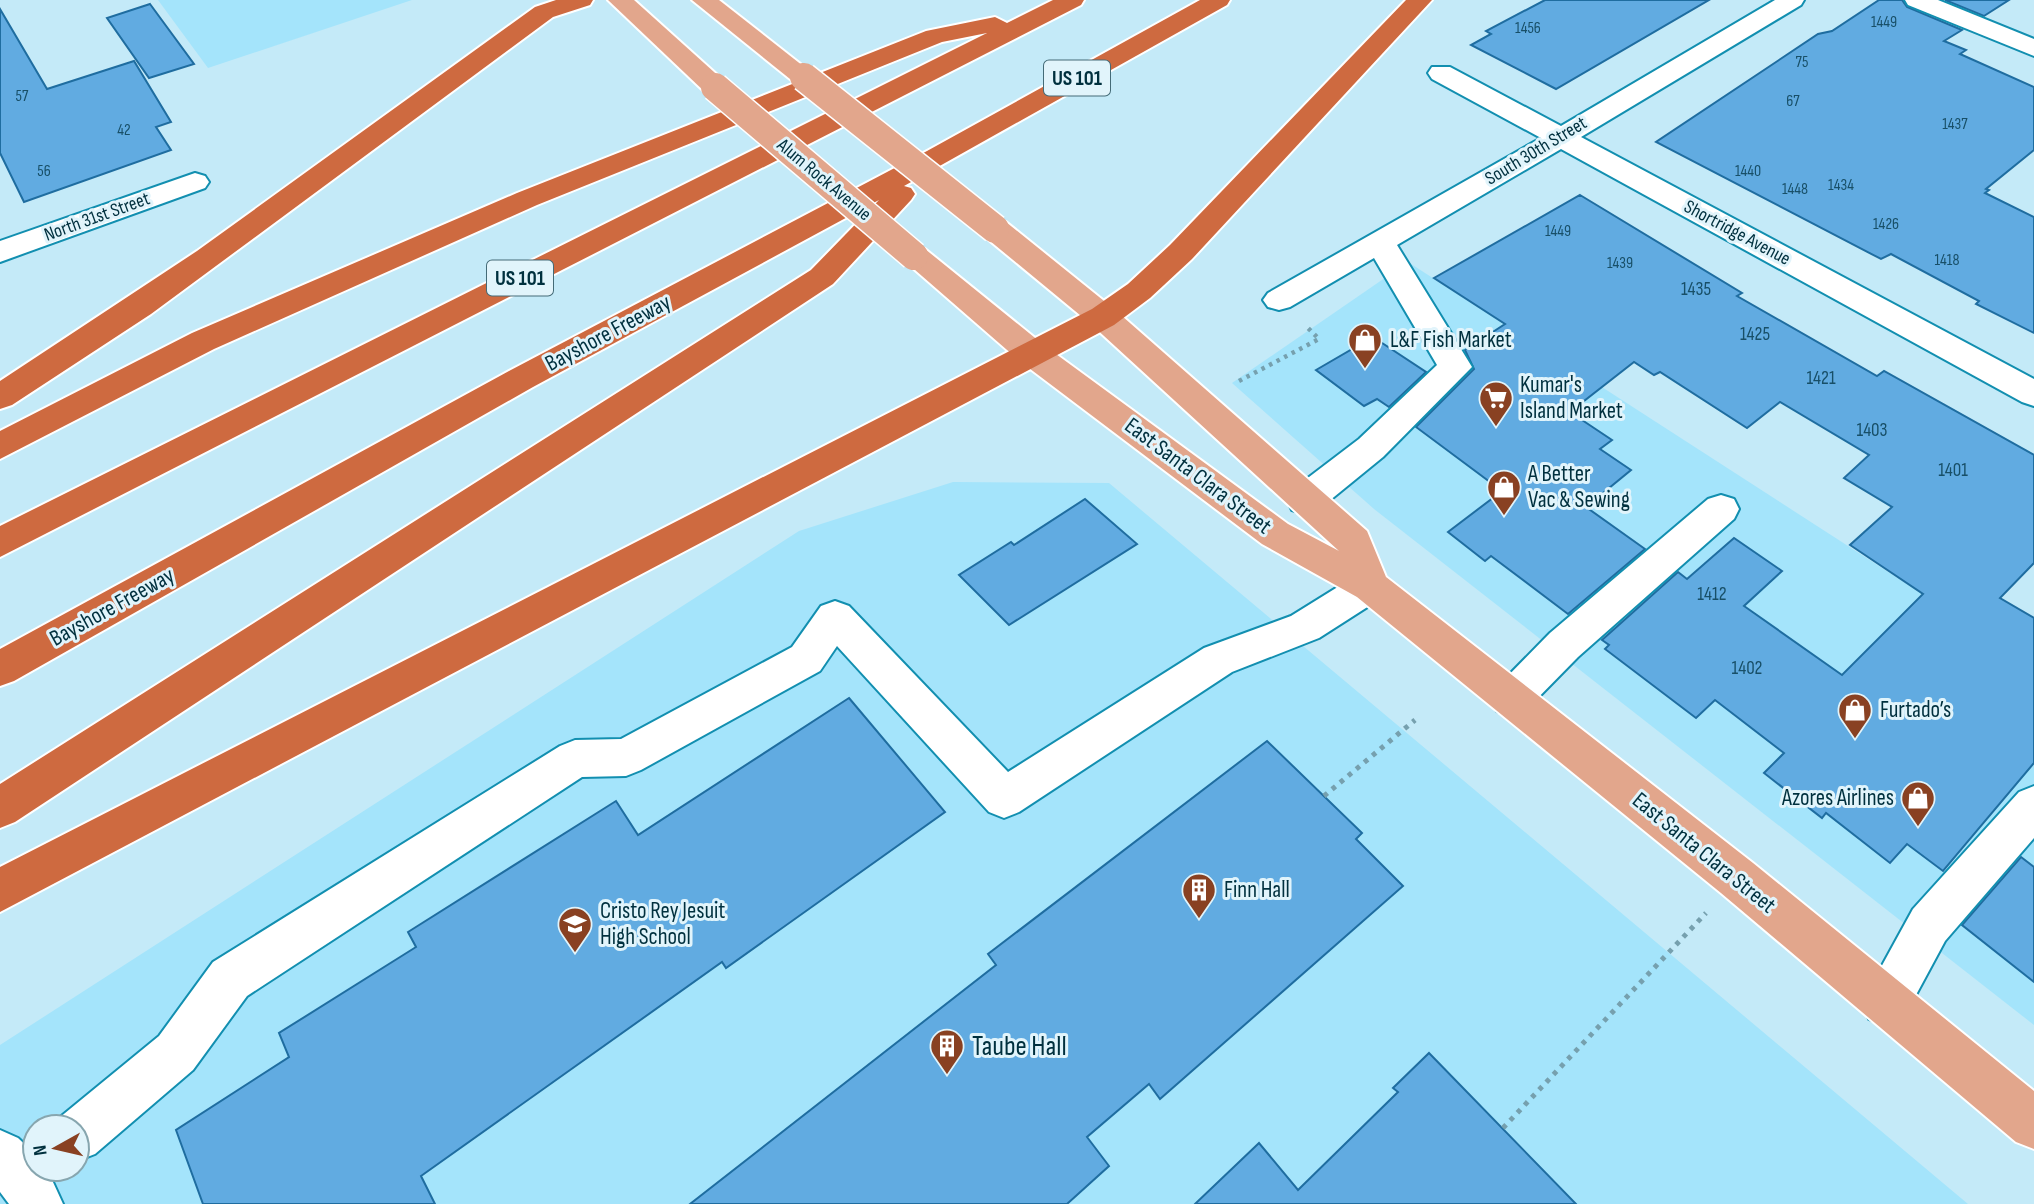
<svg xmlns="http://www.w3.org/2000/svg" width="2034" height="1204" viewBox="0 0 2034 1204" font-family="'Sofia Sans Condensed',sans-serif">
<style>
.built{fill:#a4e4fb;fill-rule:evenodd}
.building{fill:#61abe1;stroke:#1f6da0;stroke-width:2}
.lines{fill:none;stroke-linecap:round;stroke-linejoin:round}
.minor-casing{stroke:#128fb0;stroke-width:4}
.major-casing{stroke:#fff;stroke-width:4}
.highway-casing{stroke:#fff;stroke-width:4}
.path-far1{stroke:#76a0ae;stroke-width:4.5;stroke-dasharray:3.5 5;stroke-linecap:butt}
.path{stroke:#76a0ae;stroke-width:5;stroke-dasharray:4.5 6;stroke-linecap:butt}
.minor{fill:#fff;fill-rule:evenodd}
.major{fill:#e2a68c;fill-rule:evenodd}
.highway{fill:#ce6a40;fill-rule:evenodd}
.major-bridge-casing{stroke:#fff;stroke-width:31;stroke-linecap:butt}
.major-bridge{stroke:#e2a68c;stroke-width:28}
.labels{text-anchor:middle;dominant-baseline:central;stroke-width:6;stroke-linejoin:round;paint-order:stroke}
.far-number-label{font-size:16px;fill:#184f67}
.far-street-label{font-size:19px;fill:#00303e;stroke:#e1f4fb}
.number-label{font-size:19px;fill:#184f67}
.shield{fill:#e1f4fb;stroke:#446b77;stroke-width:2}
.shield-label{font-size:21px;font-weight:bold;fill:#00303e}
.street-label{font-size:23px;fill:#00303e;stroke:#e1f4fb}
.poi-label{font-size:23px;fill:#00303e;stroke:#e1f4fb;text-anchor:start}
.near-poi-label{font-size:28px;fill:#00303e;stroke:#e1f4fb;text-anchor:start}
</style>
<rect width="100%" height="100%" fill="#c4eaf8"/>
<g class="built">
<polygon points="158,0 412,0 208,68"/>
<polygon points="1408,262 2034,666 2034,1025 1374,509 1232,383"/>
<path d="M953 482 1109 483 1968 1204H0V1045L799 531ZM35 1127H77V1169H35Z"/>
</g>
<g class="building">
<polygon points="1545,0 1709,0 1556,89 1471,45 1491,34 1486,31"/>
<polygon points="1879,0 1902,0 1907,7 1962,30 1944,41 1966,50 1960,54 2034,87 2034,150 1986,189 1989,190 1985,193 2034,217 2034,333 1976,304 1979,301 1891,254 1881,259 1656,142 1818,34 1832,31"/>
<polygon points="1945,0 2009,0 1984,16"/>
<polygon points="150,4 194,64 149,78 107,18"/>
<polygon points="0,9 47,89 134,61 171,122 156,127 171,150 24,202 0,153"/>
<polygon points="1580,195 1742,293 1737,296 1877,376 1884,371 2034,455 2034,563 2000,598 2034,618 2034,763 1943,871 1907,844 1890,863 1826,813 1822,818 1764,773 1784,753 1715,700 1696,718 1605,649 1609,645 1602,640 1678,572 1687,579 1734,538 1782,571 1744,606 1842,675 1923,594 1850,545 1892,507 1844,478 1869,455 1780,402 1747,428 1660,372 1654,375 1634,362 1570,412 1612,440 1600,449 1631,470 1586,507 1645,549 1568,614 1491,556 1485,561 1448,532 1502,491 1416,427 1474,369 1465,350 1505,324 1434,278"/>
<polygon points="1373,337 1426,372 1389,407 1377,399 1364,406 1316,370"/>
<polygon points="1085,499 1137,544 1009,625 959,575 1011,542 1014,545"/>
<polygon points="849,698 945,812 726,968 722,962 421,1176 435,1204 203,1204 176,1130 289,1057 279,1033 416,947 408,932 616,801 638,835"/>
<polygon points="1267,741 1362,833 1356,839 1403,886 1160,1099 1149,1084 1087,1137 1109,1166 1067,1204 690,1204 996,965 988,954"/>
<polygon points="2021,857 2034,867 2034,982 1962,925"/>
<polygon points="1429,1053 1576,1204 1195,1204 1259,1143 1298,1190 1398,1092 1393,1088"/>
</g>
<g class="lines">
<g class="minor-casing">
<g id="minor">
<polygon points="1775,0 1804,0 1801,5 1581,137 2034,379 2034,406 2022,402 1561,149 1397,245 1472,367 1383,457 1318,510 1305,514 1292,510 1287,500 1292,490 1359,439 1437,365 1374,258 1290,307 1279,310 1268,307 1263,300 1268,293 1541,138 1432,79 1428,73 1432,67 1450,67 1561,126"/>
<polygon points="1905,0 1938,0 2034,39 2034,56 1908,5"/>
<polygon points="195,173 205,176 209,182 205,188 0,262 0,241"/>
<polygon points="1721,495 1734,499 1739,509 1734,519 1578,657 1525,711 1511,716 1497,711 1491,699 1497,687 1550,633 1708,499"/>
<polygon points="1370,571 1383,575 1389,586 1383,597 1319,638 1232,672 1019,812 1004,818 989,812 837,646 820,671 641,770 626,776 582,777 247,996 193,1070 95,1154 77,1161 77,1127 55,1127 59,1118 159,1036 213,962 560,746 575,740 621,739 792,647 821,606 835,601 849,606 1008,772 1204,648 1291,616 1357,575"/>
<polygon points="2034,786 2034,838 1945,941 1903,1019 1886,1026 1869,1019 1862,1002 1913,909 2019,792"/>
<polygon points="0,1130 18,1138 35,1154 35,1169 47,1169 63,1204 9,1204 0,1192"/>
</g>
</g>
<g class="major-casing">
<g id="major">
<polygon points="608,0 634,0 724,81 728,87 724,93 706,93"/>
<polygon points="692,0 719,0 817,77 813,83 795,83"/>
<polygon points="995,220 1006,222 1114,309 1367,531 1386,577 1753,863 2034,1091 2034,1149 2016,1142 1721,893 1357,597 1262,544 1021,362 899,256 903,249 914,246 925,249 1045,346 1288,524 1339,551 1092,325 984,236 980,229 984,222"/>
</g>
</g>
<g class="highway-casing">
<g id="highway">
<polygon points="556,0 593,0 590,5 553,17 151,314 12,405 0,409 0,381 197,251 535,7"/>
<polygon points="1053,0 1084,0 1081,5 0,557 0,526 987,33 942,42 537,205 214,349 0,459 0,431 192,333 517,193 926,31 995,17 1007,23"/>
<polygon points="1200,0 1230,0 1227,5 904,186 911,188 915,194 911,200 833,284 15,822 0,828 0,784 811,270 879,200 533,387 14,681 0,686 0,649 509,371 927,151"/>
<polygon points="1406,0 1432,0 1192,259 1150,298 1114,325 0,912 0,867 1092,309 1128,284 1170,245"/>
</g>
</g>
<polyline class="path-far1" points="1239,381 1319,339 1307,327"/>
<g class="path">
<polyline points="1324,796 1415,720"/>
<polyline points="1503,1128 1706,913"/>
</g>
<use href="#minor" class="minor"/>
<use href="#major" class="major"/>
<use href="#highway" class="highway"/>
<g class="major-bridge-casing">
<g id="major-bridge">
<polyline points="804,77 995,229"/>
<polyline points="715,87 914,256"/>
</g>
</g>
<use href="#major-bridge" class="major-bridge"/>
</g>
<defs>
<g id="shop-pin" transform="scale(1.75)"><path d="M0 17L-7.5 6A9.5 9.5 0 1 1 7.5 6Z" fill="#894122" stroke="#e1f4fb"/><path d="M-5-2.5h2.3a2.7 3.5 0 0 1 5.4 0H5L5.5 6h-11ZM-1.5-2.5h3a1.5 2.3 0 0 0-3 0Z" fill="#fff"/></g>
<g id="supermarket-pin" transform="scale(1.75)"><path d="M0 17L-7.5 6A9.5 9.5 0 1 1 7.5 6Z" fill="#894122" stroke="#e1f4fb"/><path d="M-6-5.5h2.5l.6 2H6L4.5 2H-2.5L-4.4-4H-6ZM-1.5 3.2a1.3 1.3 0 1 0 .1 0ZM3 3.2a1.3 1.3 0 1 0 .1 0Z" fill="#fff"/></g>
<g id="building-pin" transform="scale(1.75)"><path d="M0 17L-7.5 6A9.5 9.5 0 1 1 7.5 6Z" fill="#894122" stroke="#e1f4fb"/><path d="M-4-6H4V6H1V3H-1V6H-4ZM-2.5-4.3h1.7v1.8h-1.7ZM.8-4.3h1.7v1.8H.8ZM-2.5-1h1.7V.8h-1.7ZM.8-1h1.7V.8H.8Z" fill="#fff"/></g>
<g id="school-pin" transform="scale(1.75)"><path d="M0 17L-7.5 6A9.5 9.5 0 1 1 7.5 6Z" fill="#894122" stroke="#e1f4fb"/><path d="M0-5L7-2L0 1L-7-2ZM-4 1L0 2.5L4 1V4Q0 6-4 4Z" fill="#fff"/></g>
</defs>
<g fill-rule="evenodd">
<use href="#shop-pin" x="1365" y="340"/>
<use href="#supermarket-pin" x="1496" y="398"/>
<use href="#shop-pin" x="1504" y="487"/>
<use href="#shop-pin" x="1855" y="710"/>
<use href="#shop-pin" x="1918" y="798"/>
<use href="#building-pin" x="1199" y="890"/>
<use href="#school-pin" x="575" y="924"/>
<use href="#building-pin" x="947" y="1046"/>
</g>
<g class="labels">
<g class="far-number-label">
<text x="1884" y="22">1449</text>
<text x="1528" y="28">1456</text>
<text x="1802" y="62">75</text>
<text x="22" y="96">57</text>
<text x="1793" y="101">67</text>
<text x="1955" y="124">1437</text>
<text x="124" y="130">42</text>
<text x="44" y="171">56</text>
<text x="1748" y="171">1440</text>
<text x="1841" y="185">1434</text>
<text x="1795" y="189">1448</text>
<text x="1886" y="224">1426</text>
<text x="1558" y="231">1449</text>
<text x="1947" y="260">1418</text>
<text x="1620" y="263">1439</text>
</g>
<g class="far-street-label">
<text transform="translate(1536 151) rotate(-31)">South 30th Street</text>
<text transform="translate(824 180) rotate(40)">Alum Rock Avenue</text>
<text transform="translate(97 217) rotate(-20)">North 31st Street</text>
<text transform="translate(1737 233) rotate(28)">Shortridge Avenue</text>
</g>
<g class="number-label">
<text x="1696" y="289">1435</text>
<text x="1755" y="334">1425</text>
<text x="1821" y="378">1421</text>
<text x="1872" y="430">1403</text>
<text x="1953" y="470">1401</text>
<text x="1712" y="594">1412</text>
<text x="1747" y="668">1402</text>
</g>
<g class="shield">
<rect x="1044" y="60.5" width="66" height="35" rx="5"/>
<rect x="487" y="260.5" width="66" height="35" rx="5"/>
</g>
<g class="shield-label">
<text x="1077" y="78">US 101</text>
<text x="520" y="278">US 101</text>
</g>
<g class="street-label">
<text transform="translate(608 333) rotate(-28)">Bayshore Freeway</text>
<text transform="translate(1198 476) rotate(37)">East Santa Clara Street</text>
<text transform="translate(112 607) rotate(-29)">Bayshore Freeway</text>
<text transform="translate(1704 853) rotate(39)">East Santa Clara Street</text>
</g>
<g class="poi-label">
<text x="1390" y="340">L&amp;F Fish Market</text>
<text x="1520" y="385">Kumar's<tspan x="1520" dy="26">Island Market</tspan></text>
<text x="1528" y="474">A Better<tspan x="1528" dy="26">Vac &amp; Sewing</tspan></text>
<text x="1880" y="710">Furtado’s</text>
<text x="1894" y="798" text-anchor="end">Azores Airlines</text>
<text x="1224" y="890">Finn Hall</text>
<text x="600" y="911">Cristo Rey Jesuit<tspan x="600" dy="26">High School</tspan></text>
</g>
<g class="near-poi-label">
<text x="972" y="1046">Taube Hall</text>
</g>
</g>
<g transform="translate(56 1148) rotate(262)"><circle r="33" fill="#e1f4fb" stroke="#87a6af" stroke-width="2"/>
<path d="M0-5L12 26L0 18L-12 26Z" fill="#894122"/>
<text y="-10" font-size="19" font-weight="bold" text-anchor="middle" fill="#00303e">N</text>
</g>
</svg>
